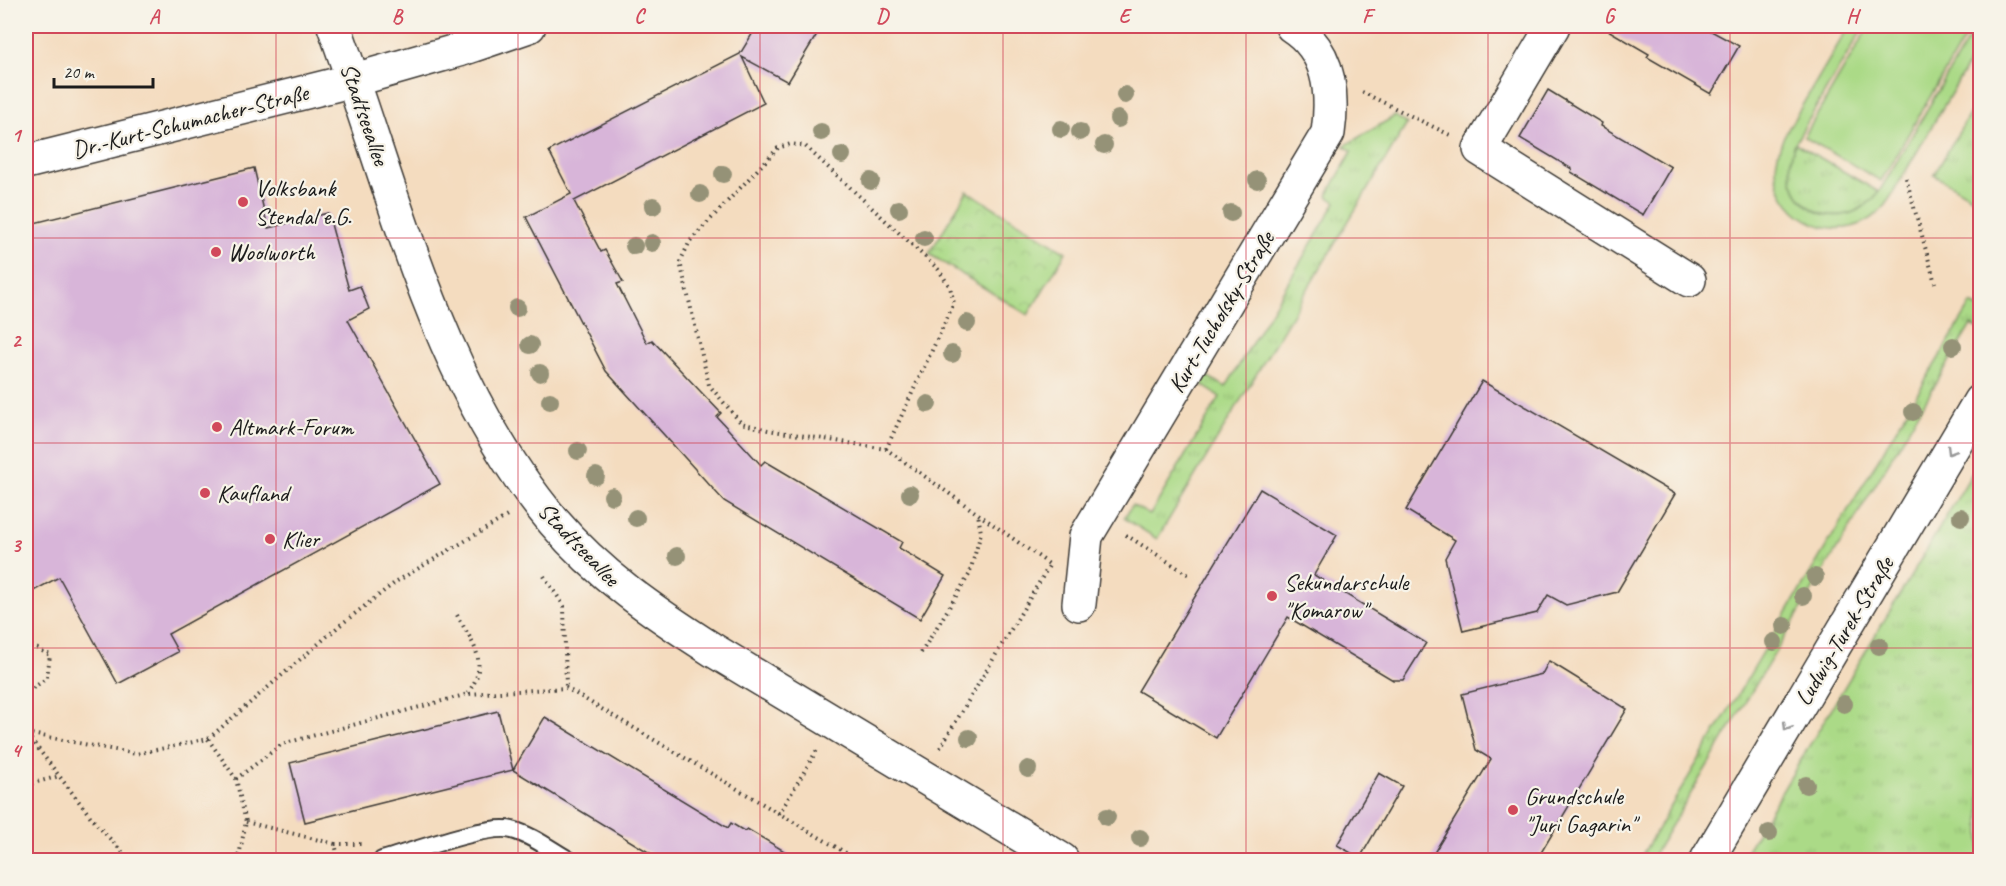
<svg xmlns="http://www.w3.org/2000/svg" width="2006" height="886" viewBox="0 0 2006 886" font-family="Caveat,sans-serif">
<style>
.grass{fill:url(#grass-tufts);stroke:#647b52;stroke-width:1.5}
.park{fill:url(#park-crowns);stroke:#647b52;stroke-width:1.5}
.garden{fill:#abda87;stroke:#647b52;stroke-width:1.5}
.building{fill:#d8b5d9}
.lines{fill:none;stroke-linecap:round;stroke-linejoin:round}
.lane-casing{stroke:#3c3934;stroke-width:20}
.street-casing{stroke:#3c3934;stroke-width:36}
.secondary-casing{stroke:#3c3934;stroke-width:36}
.path{stroke:#3c3934;stroke-width:4;stroke-dasharray:1.5 4.5;stroke-linecap:butt}
.lane{stroke:#fff;stroke-width:16}
.street{stroke:#fff;stroke-width:33}
.secondary{stroke:#fff;stroke-width:33}
.tree{fill:#959277}
.oneway{stroke:#999}
.grid{fill:none;stroke:#d1495b;stroke-width:1.5;stroke-opacity:0.55}
.poi-dot{fill:#d1495b;stroke:#f7f3e8;stroke-width:2}
.labels{text-anchor:middle;dominant-baseline:central;stroke-width:4.5;stroke-linejoin:round;paint-order:stroke}
.street-label{font-size:24px;fill:#1c1c1c;stroke:#f7f3e8}
.poi-label{font-size:24px;fill:#1c1c1c;stroke:#f7f3e8;text-anchor:start}
.neatline{fill:none;stroke:#d1495b;stroke-width:2}
.grid-label{font-size:20px;text-anchor:middle;font-weight:bold;fill:#d1495b}
</style>
<defs>
<pattern id="grass-tufts" width="24" height="20" patternUnits="userSpaceOnUse" patternTransform="scale(1.5)"><rect width="24" height="20" fill="#abda87"/><path d="M3 7l-1-3M5 7V3M7 7l1-3M15 17l-1-3M17 17v-4M19 17l1-3" fill="none" stroke="#93ba74"/></pattern>
<pattern id="park-crowns" width="20" height="18" patternUnits="userSpaceOnUse" patternTransform="scale(1.5)"><rect width="20" height="18" fill="#abda87"/><path d="M2 6a3 3 0 1 1 6 0M12 15a3 3 0 1 1 6 0" fill="none" stroke="#93ba74"/></pattern>
</defs>
<rect width="100%" height="100%" fill="#f7f3e8"/>
<filter id="ink" filterUnits="userSpaceOnUse"><feTurbulence type="fractalNoise" baseFrequency=".0167" numOctaves="2"/><feDisplacementMap in="SourceGraphic" scale="12" xChannelSelector="R" yChannelSelector="G"/><feConvolveMatrix kernelMatrix="1 2 1 2 8 2 1 2 1" color-interpolation-filters="sRGB"/></filter>
<filter id="wash" filterUnits="userSpaceOnUse"><feTurbulence type="fractalNoise" baseFrequency=".008" numOctaves="4" result="noise"/><feDisplacementMap in="SourceGraphic" scale="24" xChannelSelector="R" yChannelSelector="G"/><feGaussianBlur stdDeviation="1.35" result="paint"/><feColorMatrix in="noise" values="0 0 0 0 0 0 0 0 0 0 0 0 0 0 0 0 0 1.4 0 .05"/><feComposite in="paint" operator="in"/></filter>
<g filter="url(#wash)">
<rect width="100%" height="100%" fill="#f4dcbf"/>
<g class="grass">
<polygon points="1980,96 1980,190 1975,199 1934,175"/>
<polygon points="1395,116 1407,124 1157,539 1124,518 1132,505 1150,515 1220,397 1202,385 1207,376 1226,387 1336,202 1327,196 1352,151 1344,146"/>
<path d="M1795 143 1879 192C1839 243 1772 204 1795 143Z"/>
<polygon points="1971,304 1980,309 1980,330 1971,325 1651,860 1639,860"/>
<polygon points="1980,460 1980,860 1869,860 1864,858 1862,860 1741,860"/>
</g>
<polygon class="park" points="967,191 1066,252 1028,315 929,254"/>
<g class="garden">
<path d="M1849 26H1864L1795 143C1772 204 1839 243 1879 192L1976 26H1980V44L1890 198C1884 207 1877 216 1867 221 1827 243 1777 213 1776 168 1776 157 1780 146 1784 136Z"/>
<polygon points="1869,26 1968,26 1971,27 1881,181 1804,137"/>
</g>
<g id="blocks">
<g class="building">
<polygon points="757,26 822,26 788,82 742,57 764,103 574,201 601,252 605,250 623,282 617,284 647,343 652,340 701,392 721,413 717,417 761,465 765,461 902,542 899,548 945,576 920,619 724,501 606,371 526,217 571,194 549,151 740,54"/>
<polygon points="1601,26 1702,26 1739,46 1711,94 1647,57 1649,54"/>
<polygon points="1548,90 1602,123 1601,126 1671,167 1643,215 1571,172 1572,169 1520,138"/>
<polygon points="254,168 268,228 328,213 349,290 360,286 369,309 348,320 440,484 168,634 178,652 118,684 59,577 26,595 26,225"/>
<polygon points="1482,381 1675,494 1617,592 1566,605 1548,595 1537,613 1463,631 1445,558 1455,540 1406,510"/>
<polygon points="1260,489 1337,535 1314,575 1426,643 1403,680 1393,680 1288,617 1216,738 1138,691"/>
<polygon points="1549,661 1627,709 1536,861 1429,861 1491,759 1476,750 1462,694 1542,674"/>
<polygon points="498,711 513,770 305,822 290,763"/>
<polygon points="545,717 728,828 731,823 744,831 747,829 801,861 663,861 513,770"/>
<polygon points="1379,773 1402,786 1360,858 1337,845"/>
</g>
</g>
</g>
<g filter="url(#ink)">
<use href="#blocks" fill-opacity="0" stroke="#3c3934" stroke-width="1.5"/>
<g class="lines">
<g class="lane-casing">
<path id="lane" d="M382 860C409 853 489 823 512 830 532 835 551 850 569 860"/>
</g>
<g class="street-casing">
<g id="street">
<path d="M334 26C394 190 438 386 554 522 599 575 655 613 713 650L1062 860"/>
<polyline points="1553,26 1480,149 1689,280"/>
<path d="M1079 604 1086 536 1328 133C1334 91 1329 50 1292 26"/>
<polyline points="1707,860 1980,401"/>
</g>
</g>
<g class="secondary-casing">
<polyline id="secondary" points="26,162 354,80 459,50 529,26"/>
</g>
<g class="path">
<polyline points="1362,92 1450,135"/>
<polyline points="1906,178 1935,283"/>
<polyline points="886,449 954,303 950,287 938,269 805,146 791,144 778,148 690,241 680,262 709,385 741,423 768,430 886,449 1049,564"/>
<polyline points="1126,535 1189,575"/>
<polyline points="544,576 564,606 566,688"/>
<path d="M457 615C473 644 490 662 468 693"/>
<polyline points="26,643 50,655 47,678 26,693"/>
<polyline points="921,653 969,575 981,533 978,514"/>
<polyline points="26,693 26,733 97,825 130,860"/>
<polyline points="26,733 136,754 208,739 339,626 397,581 509,515"/>
<polyline points="208,739 236,779 246,822 240,851 236,860"/>
<polyline points="940,748 1049,566"/>
<polyline points="236,779 282,744 468,694 566,688 858,860"/>
<polyline points="26,785 60,776"/>
<polyline points="779,814 817,750"/>
<polyline points="246,822 335,844 339,860"/>
<polyline points="335,844 364,844"/>
</g>
<use href="#lane" class="lane"/>
<use href="#street" class="street"/>
<use href="#secondary" class="secondary"/>
</g>
<g class="tree">
<circle cx="1125" cy="95" r="9"/>
<circle cx="1118" cy="119" r="9"/>
<circle cx="1061" cy="129" r="9"/>
<circle cx="821" cy="132" r="9"/>
<circle cx="1080" cy="132" r="9"/>
<circle cx="1104" cy="145" r="9"/>
<circle cx="842" cy="155" r="9"/>
<circle cx="723" cy="174" r="9"/>
<circle cx="1257" cy="180" r="9"/>
<circle cx="871" cy="181" r="9"/>
<circle cx="700" cy="194" r="9"/>
<circle cx="653" cy="206" r="9"/>
<circle cx="899" cy="209" r="9"/>
<circle cx="1231" cy="213" r="9"/>
<circle cx="924" cy="238" r="9"/>
<circle cx="652" cy="243" r="9"/>
<circle cx="634" cy="246" r="9"/>
<circle cx="517" cy="308" r="9"/>
<circle cx="967" cy="323" r="9"/>
<circle cx="530" cy="345" r="9"/>
<circle cx="1953" cy="346" r="9"/>
<circle cx="952" cy="354" r="9"/>
<circle cx="540" cy="373" r="9"/>
<circle cx="550" cy="401" r="9"/>
<circle cx="928" cy="404" r="9"/>
<circle cx="1913" cy="412" r="9"/>
<circle cx="578" cy="451" r="9"/>
<circle cx="596" cy="476" r="9"/>
<circle cx="910" cy="494" r="9"/>
<circle cx="612" cy="496" r="9"/>
<circle cx="1961" cy="517" r="9"/>
<circle cx="636" cy="518" r="9"/>
<circle cx="677" cy="556" r="9"/>
<circle cx="1815" cy="577" r="9"/>
<circle cx="1803" cy="596" r="9"/>
<circle cx="1784" cy="626" r="9"/>
<circle cx="1774" cy="642" r="9"/>
<circle cx="1879" cy="646" r="9"/>
<circle cx="1844" cy="704" r="9"/>
<circle cx="969" cy="738" r="9"/>
<circle cx="1028" cy="769" r="9"/>
<circle cx="1806" cy="785" r="9"/>
<circle cx="1107" cy="817" r="9"/>
<circle cx="1769" cy="833" r="9"/>
<circle cx="1140" cy="838" r="9"/>
</g>
<defs><path id="oneway-chevron" d="M-2-3.5L2.5 0L-2 3.5" fill="none" stroke-width="1.6" stroke-linecap="round" stroke-linejoin="round" transform="scale(1.5)"/></defs>
<g class="oneway">
<use href="#oneway-chevron" transform="translate(1951 451) rotate(121)"/>
<use href="#oneway-chevron" transform="translate(1787 727) rotate(121)"/>
</g>
</g>
<path class="grid" d="M276 26V860M518 26V860M760 26V860M1003 26V860M1246 26V860M1488 26V860M1730 26V860M26 238H1980M26 443H1980M26 648H1980"/>
<g class="poi-dot">
<circle cx="243" cy="202" r="6"/>
<circle cx="216" cy="252" r="6"/>
<circle cx="217" cy="427" r="6"/>
<circle cx="205" cy="493" r="6"/>
<circle cx="270" cy="539" r="6"/>
<circle cx="1272" cy="596" r="6"/>
<circle cx="1513" cy="810" r="6"/>
</g>
<g class="labels">
<g class="street-label">
<text transform="translate(365 114) rotate(71)">Stadtseeallee</text>
<text transform="translate(190 121) rotate(-14)">Dr.-Kurt-Schumacher-Straße</text>
<text transform="translate(1221 312) rotate(-59)">Kurt-Tucholsky-Straße</text>
<text transform="translate(579 544) rotate(46)">Stadtseeallee</text>
<text transform="translate(1844 631) rotate(-59)">Ludwig-Turek-Straße</text>
</g>
<g class="poi-label">
<text x="255" y="188">Volksbank<tspan x="255" dy="28">Stendal e.G.</tspan></text>
<text x="228" y="252">Woolworth</text>
<text x="229" y="427">Altmark-Forum</text>
<text x="217" y="493">Kaufland</text>
<text x="282" y="539">Klier</text>
<text x="1284" y="582">Sekundarschule<tspan x="1284" dy="28">"Komarow"</tspan></text>
<text x="1525" y="796">Grundschule<tspan x="1525" dy="28">"Juri Gagarin"</tspan></text>
</g>
</g>
<rect width="2006" height="886" fill="none" stroke="#f7f3e8" stroke-width="66"/>
<path d="M54 78v9h99v-9" fill="none" stroke="#1c1c1c" stroke-width="3"/>
<text x="63" y="78" font-size="18" fill="#1c1c1c" stroke="#f7f3e8" stroke-width="4.5" paint-order="stroke">20 m</text>
<rect x="33" y="33" width="1940" height="820" class="neatline"/>
<g class="grid-label">
<text x="154" y="23">A</text>
<text x="397" y="23">B</text>
<text x="639" y="23">C</text>
<text x="882" y="23">D</text>
<text x="1124" y="23">E</text>
<text x="1367" y="23">F</text>
<text x="1609" y="23">G</text>
<text x="1852" y="23">H</text>
<text x="16" y="142">1</text>
<text x="16" y="347">2</text>
<text x="16" y="552">3</text>
<text x="16" y="757">4</text>
</g>
</svg>
